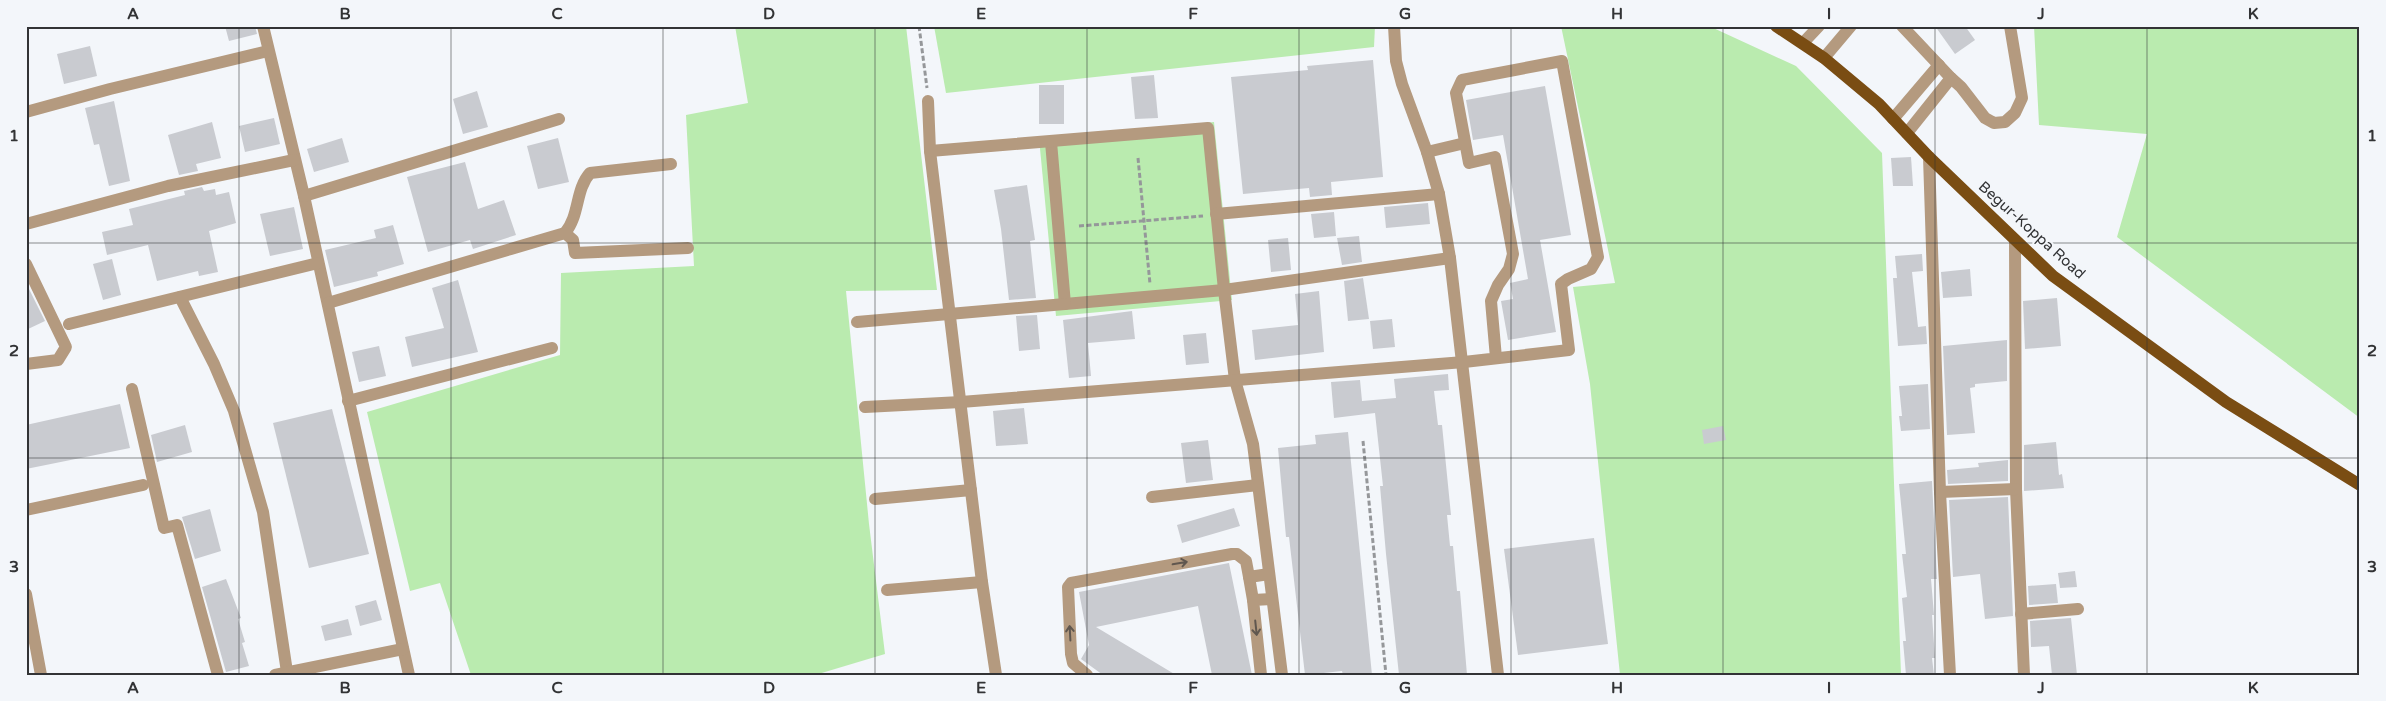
<svg xmlns="http://www.w3.org/2000/svg" width="2386" height="701" viewBox="0 0 2386 701" font-family="'Varela Round',sans-serif">
<style>
.green{fill:#baebaf}
.building{fill:#c9cbd0}
.lines{fill:none;stroke-linecap:round;stroke-linejoin:round}
.path{stroke:#95979a;stroke-width:3;stroke-dasharray:5 2.5;stroke-linecap:butt}
.minor{stroke:#b49a7f;stroke-width:12}
.major{stroke:#7a4d13;stroke-width:12}
.oneway{stroke:#60574f}
.grid{fill:none;stroke:#323335;stroke-width:1;stroke-opacity:0.55}
.labels{text-anchor:middle;dominant-baseline:central;stroke-width:4;stroke-linejoin:round;paint-order:stroke}
.street-label{font-size:15px;fill:#323335;stroke:#f3f6fa}
.neatline{fill:none;stroke:#323335;stroke-width:2}
.grid-label{font-size:16px;text-anchor:middle;font-weight:bold;fill:#323335}
</style>
<rect width="100%" height="100%" fill="#f3f6fa"/>
<g class="green">
<polygon points="735,26 906,26 937,290 846,291 869,524 885,654 815,675 471,675 440,583 410,591 367,412 560,355 561,273 694,266 686,115 748,103"/>
<polygon points="934,26 1375,26 1374,47 946,93"/>
<polygon points="1561,26 1709,26 1796,66 1882,153 1901,675 1620,675 1590,384 1573,287 1615,283"/>
<polygon points="2034,26 2360,26 2360,418 2117,237 2147,134 2039,125"/>
<polygon points="1214,122 1232,300 1056,316 1039,138"/>
</g>
<g class="building">
<polygon points="225,26 255,26 257,34 229,41"/>
<polygon points="1935,26 1965,26 1975,40 1955,54"/>
<polygon points="90,46 97,76 64,84 57,54"/>
<polygon points="1373,60 1383,177 1331,182 1332,195 1310,197 1309,188 1243,194 1231,77 1308,70 1307,66"/>
<polygon points="1154,75 1158,118 1135,119 1131,77"/>
<rect x="1039" y="85" width="25" height="39"/>
<polygon points="1545,86 1571,235 1540,240 1556,332 1508,340 1501,301 1513,299 1510,283 1528,279 1503,135 1473,140 1466,100"/>
<polygon points="477,91 488,127 463,134 453,99"/>
<polygon points="114,101 130,181 109,186 99,144 94,145 85,108"/>
<polygon points="274,118 280,144 245,152 239,126"/>
<polygon points="212,122 221,158 196,164 198,171 179,175 168,135"/>
<polygon points="342,138 349,162 314,172 307,149"/>
<polygon points="558,138 569,182 538,189 527,146"/>
<polygon points="1911,157 1913,186 1893,186 1891,158"/>
<polygon points="465,162 478,209 504,200 516,235 473,249 470,240 428,252 407,177"/>
<polygon points="1027,185 1035,240 1030,241 1036,298 1009,300 1001,229 994,190"/>
<polygon points="202,187 204,191 215,189 216,195 229,192 236,223 209,231 218,272 199,276 198,271 157,281 148,245 107,255 102,232 133,225 129,209 185,195 184,191"/>
<polygon points="1428,203 1430,224 1386,228 1384,207"/>
<polygon points="294,207 303,249 270,256 260,214"/>
<polygon points="1334,212 1336,236 1314,238 1311,214"/>
<polygon points="393,225 404,264 377,272 378,276 334,287 325,250 376,238 374,230"/>
<polygon points="1359,236 1362,262 1342,265 1337,238"/>
<polygon points="1288,238 1291,270 1271,272 1268,240"/>
<polygon points="1922,254 1923,271 1912,272 1918,327 1926,326 1927,344 1898,346 1893,278 1897,278 1895,256"/>
<polygon points="112,259 121,295 103,300 93,264"/>
<polygon points="1970,269 1972,296 1943,298 1941,272"/>
<polygon points="1363,278 1369,319 1348,321 1344,281"/>
<polygon points="458,280 478,352 412,367 405,337 444,328 432,288"/>
<polygon points="26,283 45,321 26,330"/>
<polygon points="1319,291 1324,352 1255,360 1252,330 1298,325 1295,294"/>
<polygon points="2057,298 2061,346 2025,349 2023,301"/>
<polygon points="1132,311 1135,339 1088,343 1091,376 1069,378 1063,320"/>
<polygon points="1037,315 1040,349 1019,351 1016,316"/>
<polygon points="1392,319 1395,347 1373,349 1370,321"/>
<polygon points="1206,333 1209,363 1186,365 1183,335"/>
<polygon points="2007,340 2007,381 1975,384 1975,387 1970,388 1975,433 1947,435 1943,346"/>
<polygon points="379,346 386,376 359,382 352,352"/>
<polygon points="1448,374 1449,390 1434,391 1438,425 1442,425 1451,515 1447,515 1450,546 1453,546 1457,591 1460,591 1467,675 1399,675 1386,554 1380,486 1383,486 1375,413 1334,418 1331,382 1360,380 1362,401 1396,398 1394,379"/>
<polygon points="1928,384 1930,429 1901,431 1899,416 1902,416 1899,386"/>
<polygon points="120,404 130,448 26,469 26,425"/>
<polygon points="1024,408 1028,444 996,446 993,411"/>
<polygon points="332,409 369,554 309,568 273,423"/>
<polygon points="185,425 192,452 157,462 151,435"/>
<polygon points="1723,426 1726,440 1704,444 1702,430"/>
<polygon points="1348,432 1372,675 1343,675 1342,671 1305,675 1289,537 1286,537 1278,448 1316,444 1315,435"/>
<polygon points="1208,440 1213,480 1186,483 1181,443"/>
<polygon points="2056,442 2059,475 2062,474 2064,488 2024,491 2024,445"/>
<polygon points="2008,460 2008,481 1948,484 1947,470 1979,467 1978,463"/>
<polygon points="1932,481 1937,579 1931,579 1934,615 1932,615 1935,658 1932,658 1934,675 1906,675 1903,641 1906,641 1902,598 1907,597 1902,554 1906,554 1899,484"/>
<polygon points="2008,497 2013,616 1985,619 1980,574 1953,577 1949,500"/>
<polygon points="1234,508 1240,526 1182,543 1177,525"/>
<polygon points="210,509 221,551 195,559 182,517"/>
<polygon points="1594,538 1608,644 1518,655 1504,549"/>
<polygon points="1229,563 1252,675 1212,675 1198,606 1096,627 1176,675 1103,675 1081,659 1089,645 1079,592"/>
<polygon points="2075,571 2077,587 2060,588 2058,573"/>
<polygon points="226,579 241,618 238,619 245,642 242,643 249,666 226,672 202,587"/>
<polygon points="2056,584 2058,603 2029,605 2028,586"/>
<polygon points="376,600 382,620 360,626 355,606"/>
<polygon points="2071,618 2077,675 2052,675 2049,646 2031,647 2030,621"/>
<polygon points="348,619 352,635 325,641 321,626"/>
</g>
<g class="lines">
<g class="path">
<polyline points="919,26 927,88"/>
<polyline points="1138,158 1150,284"/>
<polyline points="1079,226 1203,216"/>
<polyline points="1363,441 1386,675"/>
</g>
<g class="minor">
<polyline points="263,26 304,196 409,675"/>
<polyline points="1394,26 1396,61 1402,84 1427,152 1439,194 1450,258 1498,675"/>
<polyline points="1902,26 1951,78"/>
<polyline points="1803,43 1819,26"/>
<polyline points="1824,58 1851,26"/>
<polyline points="928,101 930,151 982,582 996,675"/>
<polyline points="26,112 110,89 268,51"/>
<polyline points="1893,119 1939,65"/>
<polyline points="1907,133 1951,78 1961,87 1985,118 1994,123 2005,122 2015,113 2022,98 2010,26"/>
<polyline points="1051,142 1065,304 1224,290 1450,258"/>
<polyline points="930,151 1208,128 1224,290 1235,380 1253,444 1282,675"/>
<polyline points="1427,152 1465,143"/>
<polyline points="1929,157 1940,492 1950,675"/>
<polyline points="304,196 559,119"/>
<polyline points="1216,214 1439,194"/>
<polyline points="26,224 168,186 294,160"/>
<path d="M565 233C580 215 575 190 590 173L671 164"/>
<polyline points="2015,240 2016,489 2024,675"/>
<polyline points="26,264 66,347 58,360 26,364"/>
<polyline points="180,297 214,364 234,411 263,512 287,672"/>
<polyline points="328,303 565,233 573,240 575,253 688,248"/>
<polyline points="857,322 1065,304"/>
<polyline points="69,324 318,263"/>
<polyline points="132,389 164,528 177,525 218,675"/>
<polyline points="348,401 552,348"/>
<polyline points="865,407 961,402 1464,362 1569,350 1561,284 1568,279 1591,269 1598,257 1562,61 1462,80 1456,93 1469,163 1495,157 1513,254 1509,269 1498,285 1491,301 1496,358"/>
<polyline points="1940,492 2016,489"/>
<polyline points="1152,497 1258,485"/>
<polyline points="875,499 971,490"/>
<polyline points="26,510 143,485"/>
<polyline points="1249,577 1253,600"/>
<polyline points="887,590 982,582"/>
<polyline points="26,594 41,675"/>
<polyline points="2021,614 2078,609"/>
<polyline points="275,675 403,649"/>
<polyline points="1087,675 1073,663 1071,654 1068,587 1071,583 1232,554 1237,554 1246,561 1249,577 1269,574"/>
<polyline points="1261,675 1253,600 1272,599"/>
</g>
<polyline class="major" points="1776,26 1824,58 1879,104 1929,157 2053,276 2226,402 2360,485"/>
</g>
<defs><path id="oneway-shaft" d="M-6 0H5M1.5-3L5.5 0L1.5 3" fill="none" stroke-width="1.6" stroke-linecap="round" stroke-linejoin="round" transform="scale(1.25)"/></defs>
<g class="oneway">
<use href="#oneway-shaft" transform="translate(1180 563) rotate(-10)"/>
<use href="#oneway-shaft" transform="translate(1256 628) rotate(84)"/>
<use href="#oneway-shaft" transform="translate(1070 633) rotate(-93)"/>
</g>
<path class="grid" d="M239 26V675M451 26V675M663 26V675M875 26V675M1087 26V675M1299 26V675M1511 26V675M1723 26V675M1935 26V675M2147 26V675M26 243H2360M26 458H2360"/>
<g class="labels">
<g class="street-label">
<text transform="translate(2032 230) rotate(42)">Begur-Koppa Road</text>
</g>
</g>
<rect width="2386" height="701" fill="none" stroke="#f3f6fa" stroke-width="55"/>
<rect x="28" y="28" width="2330" height="646" class="neatline"/>
<g class="grid-label">
<text x="133" y="19">A</text>
<text x="345" y="19">B</text>
<text x="557" y="19">C</text>
<text x="769" y="19">D</text>
<text x="981" y="19">E</text>
<text x="1193" y="19">F</text>
<text x="1405" y="19">G</text>
<text x="1617" y="19">H</text>
<text x="1829" y="19">I</text>
<text x="2041" y="19">J</text>
<text x="2253" y="19">K</text>
<text x="14" y="141">1</text>
<text x="2372" y="141">1</text>
<text x="14" y="356">2</text>
<text x="2372" y="356">2</text>
<text x="14" y="572">3</text>
<text x="2372" y="572">3</text>
<text x="133" y="693">A</text>
<text x="345" y="693">B</text>
<text x="557" y="693">C</text>
<text x="769" y="693">D</text>
<text x="981" y="693">E</text>
<text x="1193" y="693">F</text>
<text x="1405" y="693">G</text>
<text x="1617" y="693">H</text>
<text x="1829" y="693">I</text>
<text x="2041" y="693">J</text>
<text x="2253" y="693">K</text>
</g>
</svg>
